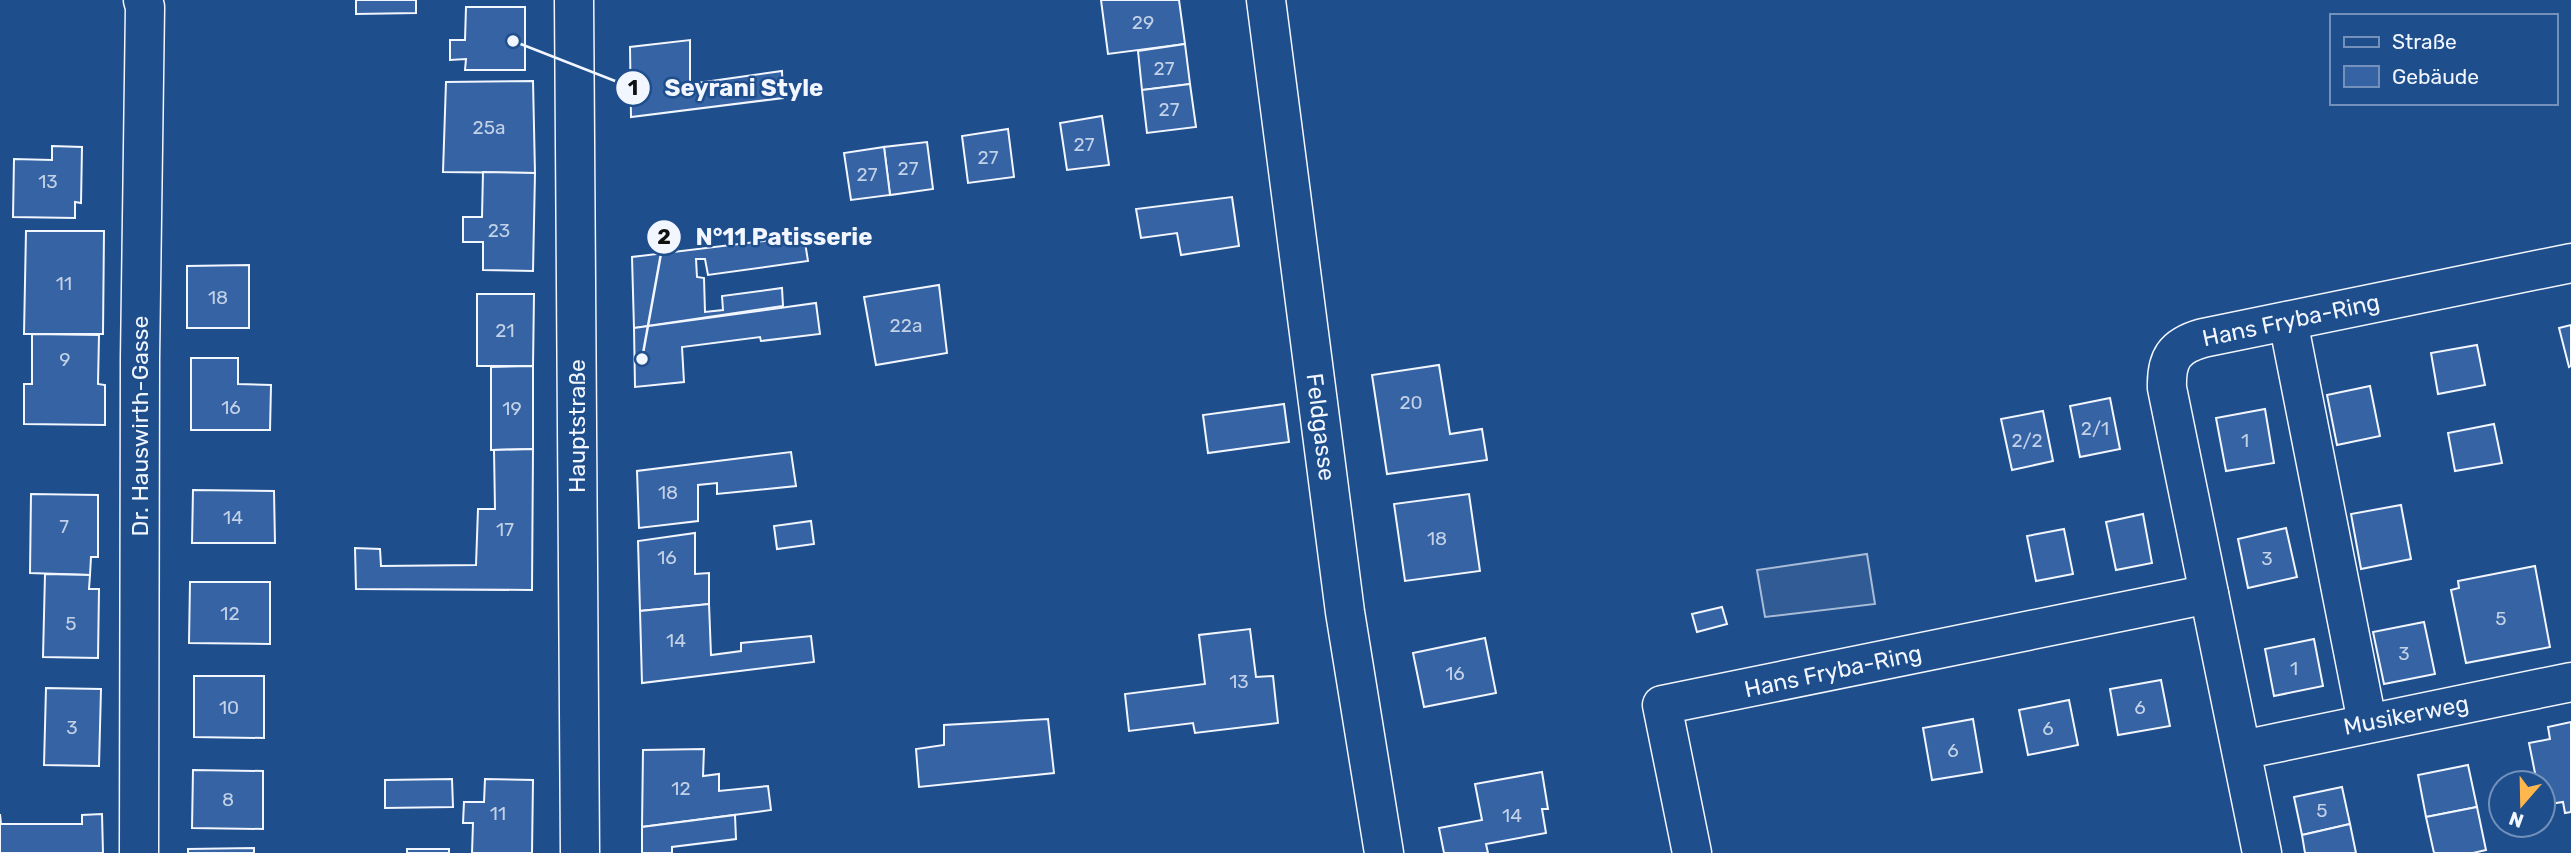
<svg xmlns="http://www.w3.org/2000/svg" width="2571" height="853" viewBox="0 0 2571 853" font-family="Rubik,sans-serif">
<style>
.built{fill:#305b95;stroke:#a8bbd7;stroke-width:2}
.building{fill:#3563a3;stroke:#f2f6ff;stroke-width:2}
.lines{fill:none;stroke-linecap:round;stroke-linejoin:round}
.minor-casing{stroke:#f2f6ff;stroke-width:41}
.major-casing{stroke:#f2f6ff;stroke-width:41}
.minor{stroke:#1f4e8c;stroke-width:38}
.major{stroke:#1f4e8c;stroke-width:38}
.labels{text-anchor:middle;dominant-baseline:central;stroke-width:5;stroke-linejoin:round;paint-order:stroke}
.number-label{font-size:19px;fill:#c3d1e8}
.street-label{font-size:23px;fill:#f2f6ff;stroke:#1f4e8c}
.leader{fill:none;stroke:#f2f6ff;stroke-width:2.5}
.callout-dot{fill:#f2f6ff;stroke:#1f4e8c;stroke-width:2.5}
.mark-label{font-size:21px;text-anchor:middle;font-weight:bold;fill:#111}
.callout-label{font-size:24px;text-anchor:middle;font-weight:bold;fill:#f2f6ff;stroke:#1f4e8c;stroke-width:5;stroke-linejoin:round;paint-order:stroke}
</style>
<rect width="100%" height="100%" fill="#1f4e8c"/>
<polygon class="built" points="1867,554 1875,604 1765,617 1757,570"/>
<g class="building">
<polygon points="356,0 416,0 416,13 356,14"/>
<polygon points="1101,0 1179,0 1185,44 1108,54"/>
<polygon points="466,7 525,7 525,70 465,70 466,59 450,60 450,40 465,40"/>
<polygon points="690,40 690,84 782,71 783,98 631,117 630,47"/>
<polygon points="1185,44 1190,84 1142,90 1138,51"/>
<polygon points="533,81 535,173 443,172 446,82"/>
<polygon points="1190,84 1196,127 1147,133 1142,90"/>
<polygon points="1102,116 1109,165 1067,170 1060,123"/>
<polygon points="1008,129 1014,177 968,183 962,136"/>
<polygon points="927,142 933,189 890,195 884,147"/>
<polygon points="52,146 82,147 81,203 75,202 75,218 13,217 14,159 52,160"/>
<polygon points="884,147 890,195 851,200 844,153"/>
<polygon points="483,172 535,173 533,271 483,270 483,242 463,242 463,217 482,217"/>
<polygon points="1232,197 1239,246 1181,255 1177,233 1141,238 1136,209"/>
<polygon points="26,231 104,231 103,334 24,334"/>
<polygon points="804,236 808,261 708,275 705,259 696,259 697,277 704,278 705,312 723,310 722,296 782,288 783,306 634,328 632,257"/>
<polygon points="249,265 249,328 187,328 187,266"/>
<polygon points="939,285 947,353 876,365 864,297"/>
<polygon points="477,294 534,294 533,366 477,366"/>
<polygon points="816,303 820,334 761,341 760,337 682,347 684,382 635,387 634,328"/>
<polygon points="2571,325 2571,366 2569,367 2559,328"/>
<polygon points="32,334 99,335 98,384 105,385 105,425 24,424 24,384 32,384"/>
<polygon points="2477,345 2485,385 2438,394 2431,353"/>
<polygon points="191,358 238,358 238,384 271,385 270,430 191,430"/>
<polygon points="1439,365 1450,434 1482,429 1487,460 1387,474 1372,375"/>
<polygon points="533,366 533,449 491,450 491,367"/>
<polygon points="2370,386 2380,436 2337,445 2327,395"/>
<polygon points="2110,398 2120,449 2080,457 2070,406"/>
<polygon points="1284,404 1289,442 1208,453 1203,415"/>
<polygon points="2265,409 2274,463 2226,471 2216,418"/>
<polygon points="2043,411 2053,461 2012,470 2001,419"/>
<polygon points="2494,424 2502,463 2455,471 2448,433"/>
<polygon points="533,449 532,590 356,589 355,548 380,549 381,566 476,565 478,509 495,509 494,450"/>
<polygon points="791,452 796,486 717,494 717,483 698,485 698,521 639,528 637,471"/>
<polygon points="193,490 274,491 275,543 192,543"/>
<polygon points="31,494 98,495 98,557 91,557 90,575 30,573"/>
<polygon points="1469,494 1480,571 1405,581 1394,504"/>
<polygon points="2401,505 2411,559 2361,569 2351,514"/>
<polygon points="2143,514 2152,563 2116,570 2106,522"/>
<polygon points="811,521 814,544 777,549 774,526"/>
<polygon points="2286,528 2297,577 2248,588 2238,539"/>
<polygon points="2064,529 2073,574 2036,581 2027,536"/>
<polygon points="695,533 695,574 709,573 709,604 640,611 638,541"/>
<polygon points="2535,566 2550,647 2466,663 2451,590 2459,588 2458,581"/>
<polygon points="45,574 90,575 89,589 99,589 98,658 43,657"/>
<polygon points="190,582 270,582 270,644 189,643"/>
<polygon points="709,604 711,655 741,651 741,643 811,636 814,662 642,683 640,611"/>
<polygon points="1722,607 1727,624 1697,632 1692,614"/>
<polygon points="2424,622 2435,674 2384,684 2373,632"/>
<polygon points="1250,629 1256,677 1273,676 1278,723 1195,733 1193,723 1129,731 1125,694 1205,684 1199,635"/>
<polygon points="1485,638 1496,693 1424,707 1413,653"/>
<polygon points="2314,639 2323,686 2274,696 2265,649"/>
<polygon points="194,676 264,676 264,738 194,737"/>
<polygon points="2161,680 2170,726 2118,735 2110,689"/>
<polygon points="46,688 101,689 99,766 44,765"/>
<polygon points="2069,700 2078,745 2028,755 2019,710"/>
<polygon points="1048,719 1054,773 919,787 916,749 944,745 944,725"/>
<polygon points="1973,719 1982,772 1932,780 1923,728"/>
<polygon points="2571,722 2571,812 2565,813 2563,802 2543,805 2543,783 2537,783 2529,743 2550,739 2548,727"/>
<polygon points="704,749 703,776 719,774 719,791 768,786 771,810 642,827 643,750"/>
<polygon points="2468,765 2477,807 2426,817 2418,775"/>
<polygon points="193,770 263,771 263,829 192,828"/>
<polygon points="1542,772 1548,809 1542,809 1546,833 1486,844 1488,853 1444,853 1439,828 1482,820 1475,784"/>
<polygon points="452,779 453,807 385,808 385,780"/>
<polygon points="485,779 533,780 532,853 472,853 473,823 463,823 464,802 484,802"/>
<polygon points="2342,787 2350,824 2302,835 2294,797"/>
<polygon points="2477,807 2486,850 2473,853 2434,853 2426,817"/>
<polygon points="0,814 1,824 82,824 82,815 102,814 103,853 0,853"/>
<polygon points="735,815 736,839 672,847 672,853 642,853 642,827"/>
<polygon points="2350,824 2356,853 2305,853 2302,835"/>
<polygon points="254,848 254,853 188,853 188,849"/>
<rect x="407" y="849" width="42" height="4"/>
</g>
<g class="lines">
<g class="minor-casing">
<g id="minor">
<polyline points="1266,0 1345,612 1384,853"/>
<polyline points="2288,321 2367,722"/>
<polyline points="2242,750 2571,682"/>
<polyline points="139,853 140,359 145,7 143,0"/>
<polyline points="1692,853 1662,705 2209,594"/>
<path d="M2262 853 2167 388C2166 359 2174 346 2203 338L2571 263"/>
</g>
</g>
<g class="major-casing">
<polyline id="major" points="574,0 580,853"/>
</g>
<use href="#minor" class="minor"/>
<use href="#major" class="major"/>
</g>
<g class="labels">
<g class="number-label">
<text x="1143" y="22">29</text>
<text x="1164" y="68">27</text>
<text x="1169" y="109">27</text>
<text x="489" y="127">25a</text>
<text x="1084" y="144">27</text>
<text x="988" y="157">27</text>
<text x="908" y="168">27</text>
<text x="867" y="174">27</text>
<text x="48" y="181">13</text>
<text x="499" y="230">23</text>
<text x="64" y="283">11</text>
<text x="218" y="297">18</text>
<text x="906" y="325">22a</text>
<text x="505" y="330">21</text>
<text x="65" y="359">9</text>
<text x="1411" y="402">20</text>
<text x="231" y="407">16</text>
<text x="512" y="408">19</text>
<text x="2095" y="428">2/1</text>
<text x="2027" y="440">2/2</text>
<text x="2245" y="440">1</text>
<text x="668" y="492">18</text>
<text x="233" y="517">14</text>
<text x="64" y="526">7</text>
<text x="505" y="529">17</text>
<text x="1437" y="538">18</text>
<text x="667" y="557">16</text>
<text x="2267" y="558">3</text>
<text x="230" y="613">12</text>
<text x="2501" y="618">5</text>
<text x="71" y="623">5</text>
<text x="676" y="640">14</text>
<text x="2404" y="653">3</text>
<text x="2294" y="668">1</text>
<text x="1455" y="673">16</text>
<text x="1239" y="681">13</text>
<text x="229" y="707">10</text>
<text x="2140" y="707">6</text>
<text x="72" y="727">3</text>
<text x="2048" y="728">6</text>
<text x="1953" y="750">6</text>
<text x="681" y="788">12</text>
<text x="228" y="799">8</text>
<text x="2322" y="810">5</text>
<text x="498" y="813">11</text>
<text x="1512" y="815">14</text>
</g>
<g class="street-label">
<text transform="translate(2291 320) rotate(-12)">Hans Fryba-Ring</text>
<text transform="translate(140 426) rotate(-90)">Dr. Hauswirth-Gasse</text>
<text transform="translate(577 426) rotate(-90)">Hauptstraße</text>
<text transform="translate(1321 427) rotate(83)">Feldgasse</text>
<text transform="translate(1833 671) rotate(-12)">Hans Fryba-Ring</text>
<text transform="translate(2406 715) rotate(-11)">Musikerweg</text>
</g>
</g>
<path class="leader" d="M513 41L633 88M642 359L664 237"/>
<g class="callout-dot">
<circle cx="513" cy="41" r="7"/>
<circle cx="642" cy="359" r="7"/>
<circle cx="633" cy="88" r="18"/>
<circle cx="664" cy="237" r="18"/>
</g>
<g class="mark-label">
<text x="633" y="95">1</text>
<text x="664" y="244">2</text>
</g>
<g class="callout-label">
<text x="744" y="96">Seyrani Style</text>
<text x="784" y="245">N°11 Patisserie</text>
</g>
<rect x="2330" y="14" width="228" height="91" fill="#1f4e8c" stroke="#7391ba" stroke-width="2"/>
<rect x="2344" y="37" width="35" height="10" fill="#1f4e8c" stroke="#7391ba" stroke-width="2"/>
<text x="2392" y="49" font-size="21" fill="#f2f6ff">Straße</text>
<rect x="2344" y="66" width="35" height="21" fill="#3563a3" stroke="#7391ba" stroke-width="2"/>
<text x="2392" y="84" font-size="21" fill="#f2f6ff">Gebäude</text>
<g transform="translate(2522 804) rotate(200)"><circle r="33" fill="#1f4e8c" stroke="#7391ba" stroke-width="2"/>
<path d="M0-5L12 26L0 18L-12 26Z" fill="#ffb74d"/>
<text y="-10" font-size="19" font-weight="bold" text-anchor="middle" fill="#f2f6ff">N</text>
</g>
</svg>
